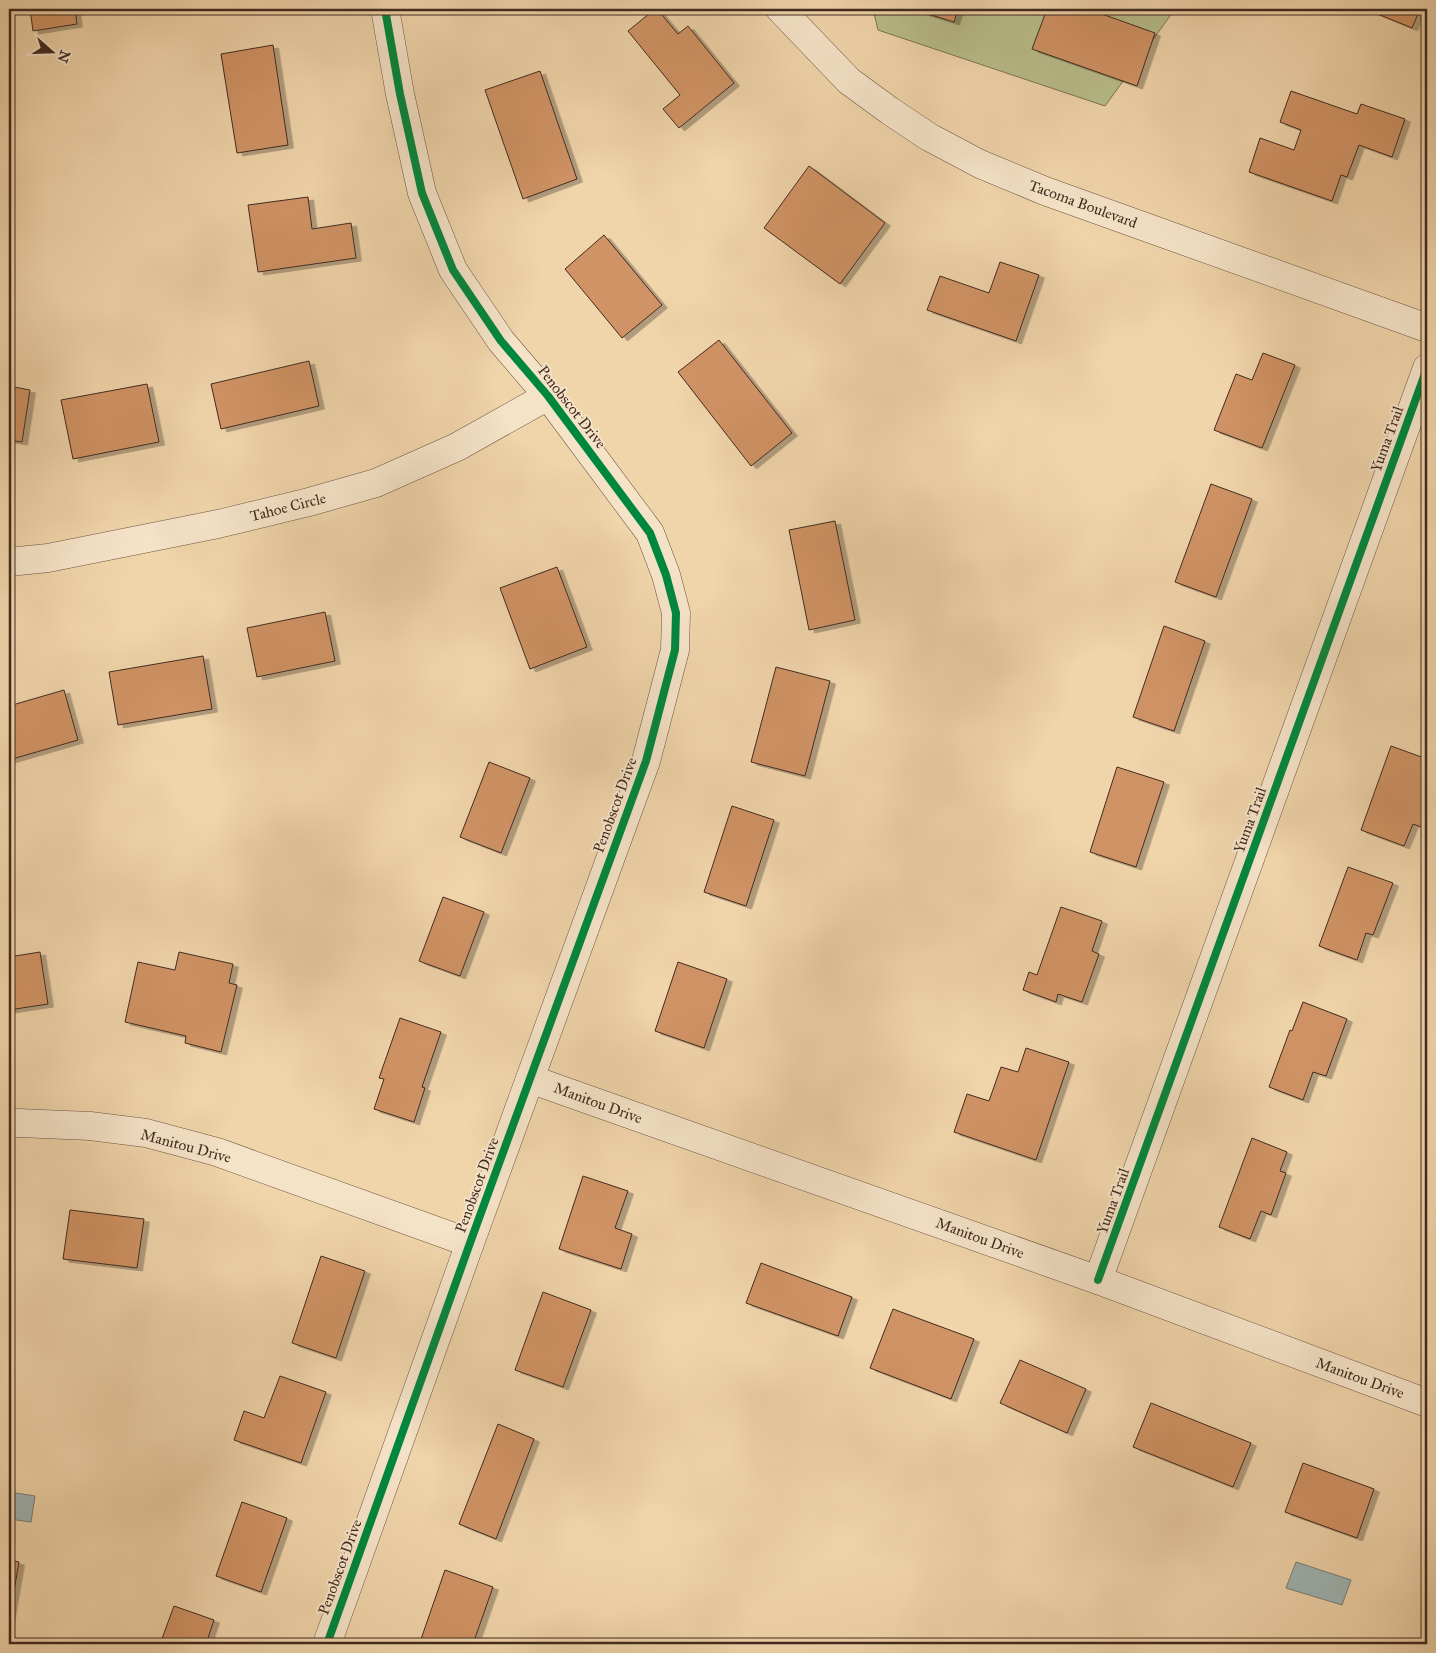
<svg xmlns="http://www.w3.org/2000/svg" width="1436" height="1653" viewBox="0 0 1436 1653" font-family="'IM FELL Great Primer',serif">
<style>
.green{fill:#b8bd8a;stroke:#7c7455}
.water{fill:#9fb5b4;stroke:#797e79}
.building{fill:#d09365;stroke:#402b20;filter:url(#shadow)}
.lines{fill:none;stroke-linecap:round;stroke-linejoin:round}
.minor-casing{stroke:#6c5542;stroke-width:29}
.minor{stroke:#f5e3c8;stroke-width:28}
.cycleway-casing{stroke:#f5e3c8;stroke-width:11}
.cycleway{stroke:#00873e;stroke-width:8}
.labels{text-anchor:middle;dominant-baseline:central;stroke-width:4;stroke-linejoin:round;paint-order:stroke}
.street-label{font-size:15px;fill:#402b20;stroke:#f5e3c8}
</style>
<defs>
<filter id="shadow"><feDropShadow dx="5.5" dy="3" stdDeviation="0" flood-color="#0004"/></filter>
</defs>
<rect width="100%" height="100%" fill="#f0d4aa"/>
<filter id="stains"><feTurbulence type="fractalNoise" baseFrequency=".004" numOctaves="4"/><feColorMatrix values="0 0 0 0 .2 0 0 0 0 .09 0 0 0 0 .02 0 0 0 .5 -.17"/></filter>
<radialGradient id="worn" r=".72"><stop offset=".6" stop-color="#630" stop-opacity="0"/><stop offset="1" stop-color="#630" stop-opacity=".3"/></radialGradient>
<polygon class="green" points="873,9 1175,9 1105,106 878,30"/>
<g class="water">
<polygon points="9,1492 35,1496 31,1522 9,1519"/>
<polygon points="1296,1562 1351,1580 1342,1605 1286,1588"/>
</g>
<g class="building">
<polygon points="30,9 75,9 77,24 33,31"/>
<polygon points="655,9 657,9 678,34 688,26 734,83 679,128 663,109 680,95 628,31"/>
<polygon points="912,9 958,9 954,22"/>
<polygon points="1047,9 1088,9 1155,33 1137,86 1032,49"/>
<polygon points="1369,9 1420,9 1412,28 1368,10"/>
<polygon points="273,45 288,145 237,153 221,54"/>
<polygon points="540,71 577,179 523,199 485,90"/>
<polygon points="1291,91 1357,114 1361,104 1405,119 1392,157 1359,145 1347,177 1341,175 1332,201 1249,172 1260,138 1294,150 1301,130 1280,122"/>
<polygon points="809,166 885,223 840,284 764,228"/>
<polygon points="308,197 312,229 351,223 356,258 258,272 248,205"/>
<polygon points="604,235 662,305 622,338 565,269"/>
<polygon points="1000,262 1039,275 1016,341 927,310 940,276 989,293"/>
<polygon points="719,340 792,433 751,466 678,372"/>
<polygon points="1263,353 1295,365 1262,448 1214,430 1236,374 1252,380"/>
<polygon points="309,361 319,406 221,429 211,384"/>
<polygon points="147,384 159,442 73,459 61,400"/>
<polygon points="9,386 30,390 22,442 9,440"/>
<polygon points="1211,484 1252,499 1216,597 1175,582"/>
<polygon points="835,521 855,620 809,630 789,530"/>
<polygon points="557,567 587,647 530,669 500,588"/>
<polygon points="325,612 335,661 257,677 247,628"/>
<polygon points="1164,626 1205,641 1174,731 1133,717"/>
<polygon points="203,656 212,709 118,725 109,672"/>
<polygon points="776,667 830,681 805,776 751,762"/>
<polygon points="64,690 78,740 9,760 9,706"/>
<polygon points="1391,746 1427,759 1427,779 1421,797 1427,799 1427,829 1413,824 1404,846 1361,830"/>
<polygon points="489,762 530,778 501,853 460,837"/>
<polygon points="1117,767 1164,782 1136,867 1090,852"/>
<polygon points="732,806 774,820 746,906 704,892"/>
<polygon points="1348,867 1393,883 1373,935 1366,933 1357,960 1319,946"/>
<polygon points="443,897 484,912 460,976 419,961"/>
<polygon points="1061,907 1102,921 1092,951 1099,954 1082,1002 1058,994 1056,1002 1023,990 1029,972 1037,975"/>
<polygon points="40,952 48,1004 9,1010 9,957"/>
<polygon points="179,952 233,964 229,983 237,985 221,1052 185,1043 186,1036 125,1022 138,962 175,970"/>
<polygon points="678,962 727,979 704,1048 655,1031"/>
<polygon points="1303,1002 1347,1019 1326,1076 1313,1072 1303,1100 1269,1087 1290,1030 1292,1031"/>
<polygon points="400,1018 441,1032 422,1087 425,1088 414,1122 374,1109 384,1079 379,1078"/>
<polygon points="1026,1048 1069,1062 1036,1160 954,1132 967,1094 989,1101 1001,1067 1018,1072"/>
<polygon points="1252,1138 1287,1152 1280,1171 1286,1173 1271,1215 1261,1211 1250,1239 1219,1227"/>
<polygon points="583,1176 628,1191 615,1228 632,1234 621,1269 559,1249"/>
<polygon points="70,1210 144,1219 137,1268 63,1259"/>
<polygon points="321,1256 365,1271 336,1358 292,1343"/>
<polygon points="761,1263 852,1297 838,1336 746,1303"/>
<polygon points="543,1292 591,1310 563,1387 515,1370"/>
<polygon points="893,1309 974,1339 951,1399 870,1368"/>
<polygon points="1020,1360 1086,1389 1067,1433 1000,1403"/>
<polygon points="280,1376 326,1392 301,1463 234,1440 244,1411 264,1418"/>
<polygon points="1151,1403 1251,1443 1233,1487 1133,1447"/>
<polygon points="498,1424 534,1439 496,1539 459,1524"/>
<polygon points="1303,1463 1374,1489 1357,1538 1285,1512"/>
<polygon points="242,1502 287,1518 261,1592 216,1576"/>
<polygon points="9,1560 19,1562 9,1620"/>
<polygon points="445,1570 493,1587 473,1644 428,1644 420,1642"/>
<polygon points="174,1606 214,1620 206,1644 160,1644"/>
</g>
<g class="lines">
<g class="minor-casing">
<g id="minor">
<polyline points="780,9 849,81 890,111 929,137 980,164 1045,191 1427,328"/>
<polyline points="9,562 48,558 218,524 309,502 376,483 457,447 548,396"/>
<polyline points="530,1079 1098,1280 1427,1403"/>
<polyline points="9,1124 19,1123 90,1126 146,1133 217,1152 470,1243"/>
<polyline points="1098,1280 1427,368"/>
<polyline points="327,1644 470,1243 646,761 675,650 676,613 666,575 650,533 548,396 501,341 453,270 422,193 400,94 385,9"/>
</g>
</g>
<use href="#minor" class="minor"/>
<g class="cycleway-casing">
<g id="cycleway">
<polyline points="1098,1280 1427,368"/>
<polyline points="327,1644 470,1243 646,761 675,650 676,613 666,575 650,533 548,396 501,341 453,270 422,193 400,94 385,9"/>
</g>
</g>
<use href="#cycleway" class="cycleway"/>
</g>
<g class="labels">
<g class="street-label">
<text transform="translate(1083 204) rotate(20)">Tacoma Boulevard</text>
<text transform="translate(572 407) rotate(52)">Penobscot Drive</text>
<text transform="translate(1387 439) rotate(-70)">Yuma Trail</text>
<text transform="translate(288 507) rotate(-14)">Tahoe Circle</text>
<text transform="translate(615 805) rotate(-70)">Penobscot Drive</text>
<text transform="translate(1250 820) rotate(-70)">Yuma Trail</text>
<text transform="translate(598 1103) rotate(20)">Manitou Drive</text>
<text transform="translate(186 1146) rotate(15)">Manitou Drive</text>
<text transform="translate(477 1185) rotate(-70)">Penobscot Drive</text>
<text transform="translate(1113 1201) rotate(-70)">Yuma Trail</text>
<text transform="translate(980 1238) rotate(20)">Manitou Drive</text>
<text transform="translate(1360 1378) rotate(20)">Manitou Drive</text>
<text transform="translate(340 1567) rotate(-70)">Penobscot Drive</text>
</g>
</g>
<rect width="1436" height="1653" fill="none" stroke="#f0d4aa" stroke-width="30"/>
<rect x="10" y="10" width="1416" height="1633" fill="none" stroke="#402b20" stroke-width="2.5"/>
<rect x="15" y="15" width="1406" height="1623" fill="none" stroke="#402b20"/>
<g transform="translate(52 52) rotate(110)" stroke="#f5e3c8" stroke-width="4" paint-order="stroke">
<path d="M0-4L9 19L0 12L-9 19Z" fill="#402b20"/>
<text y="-8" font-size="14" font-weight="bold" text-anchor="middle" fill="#402b20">N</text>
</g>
<rect width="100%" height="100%" filter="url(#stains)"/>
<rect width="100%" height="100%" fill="url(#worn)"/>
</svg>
